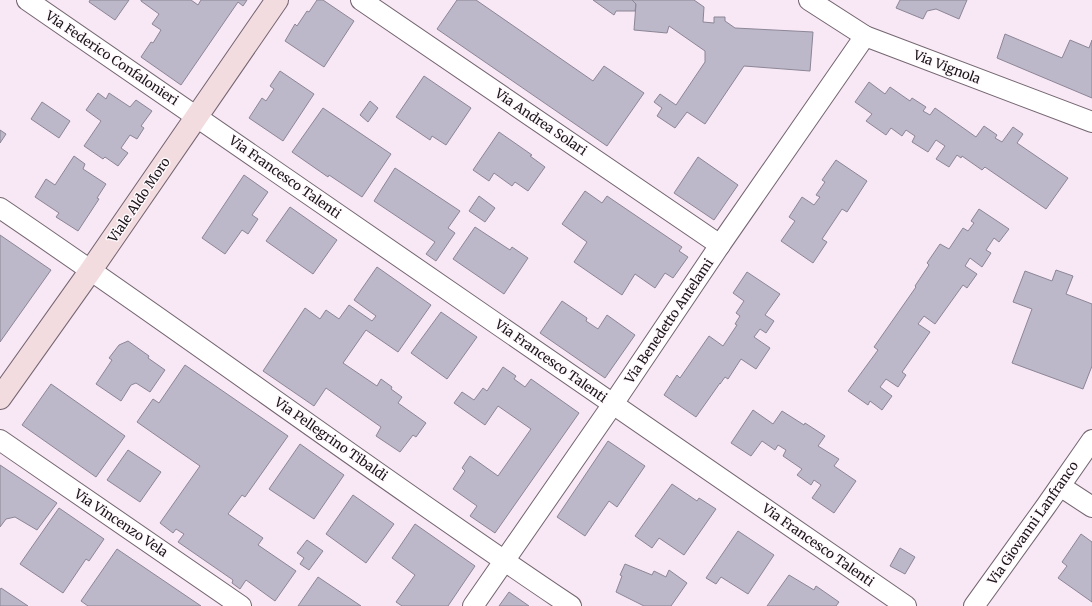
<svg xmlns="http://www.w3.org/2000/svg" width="1092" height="606" viewBox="0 0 1092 606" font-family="Merriweather,serif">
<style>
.building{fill:#bdb8c9;stroke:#8b8696}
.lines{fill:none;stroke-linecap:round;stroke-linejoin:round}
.street-casing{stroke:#736570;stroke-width:22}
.secondary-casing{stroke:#736570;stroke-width:24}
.street{stroke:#fff;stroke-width:20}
.secondary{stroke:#f3dce0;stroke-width:22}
.labels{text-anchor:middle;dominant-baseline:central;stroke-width:3;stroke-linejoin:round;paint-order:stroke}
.street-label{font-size:13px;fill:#191418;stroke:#fff8fd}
</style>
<rect width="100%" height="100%" fill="#f8e7f4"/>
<g class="building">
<polygon points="90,0 129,0 115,20 89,2"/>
<polygon points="141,0 191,0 198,5 201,0 247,0 243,6 238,2 181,85 141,57 151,42 153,43 161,30 152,24 159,14 141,1"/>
<polygon points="317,0 323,0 354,21 324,67 285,41 295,24 297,26 307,11 309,12"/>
<polygon points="457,0 476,0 593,81 604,66 644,93 607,146 437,29"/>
<polygon points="593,0 632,0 636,4 635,11 616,11 614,15"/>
<polygon points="632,0 694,0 704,7 703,22 714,23 714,17 725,17 725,21 735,28 813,32 810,71 744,66 705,124 687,112 675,128 657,116 662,108 654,102 660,94 676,105 705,62 705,51 669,26 667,33 634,30 636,4"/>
<polygon points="900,0 967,0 959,19 936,9 927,11 923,19 896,8"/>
<polygon points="1005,34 1062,58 1070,40 1089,48 1092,40 1092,98 997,58"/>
<polygon points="280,71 314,94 283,141 249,118 262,98 266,101 274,89 270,86"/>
<polygon points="424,76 471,108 446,145 432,136 430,140 396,117"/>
<polygon points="869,82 885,94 890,87 910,101 912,98 926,107 923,111 930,115 935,108 976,137 984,126 997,135 995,138 1002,142 1013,127 1023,134 1017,143 1068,178 1046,209 985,167 982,170 962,156 961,158 957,155 949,167 936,159 945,146 936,140 928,152 912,142 915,136 906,130 902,136 891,128 886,135 866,121 872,114 855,102"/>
<polygon points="98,93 106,99 109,93 130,107 136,100 152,111 141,126 144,128 137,139 130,135 121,148 128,153 118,166 105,157 103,159 84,146 101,121 86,110"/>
<polygon points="370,101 378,108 368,122 360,115"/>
<polygon points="42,102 70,121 59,138 31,119"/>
<polygon points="323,108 391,154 362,197 329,175 328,177 292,152"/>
<polygon points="0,130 6,134 0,143"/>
<polygon points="499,132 532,155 530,156 545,167 528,191 515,182 512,186 494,173 489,181 473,170"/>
<polygon points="74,156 85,164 83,169 106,184 97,198 99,199 78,231 56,217 59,213 35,197 46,179 55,185"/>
<polygon points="698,157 738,185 714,220 674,193"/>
<polygon points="836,160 867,181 847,212 842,209 822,239 827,242 813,263 781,241 795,221 789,217 802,197 814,205 820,197 816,195 825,182 822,180"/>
<polygon points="395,168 460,211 448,228 455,233 436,261 426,254 435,242 374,201"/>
<polygon points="244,175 268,192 252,215 258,219 248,234 242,230 225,254 202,238"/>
<polygon points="585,191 602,203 607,196 682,247 679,251 688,257 673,278 665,273 655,288 635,274 622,295 574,262 587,242 562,224"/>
<polygon points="479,196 495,208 485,222 469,211"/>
<polygon points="290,207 337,240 313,274 266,241"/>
<polygon points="979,209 1009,229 999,242 994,238 986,250 991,253 982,267 970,258 965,266 977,274 967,288 963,285 935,324 924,316 918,324 930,332 902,372 906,375 898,387 886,379 880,387 892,396 882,410 870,401 868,405 848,391 878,350 874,347 916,287 915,286 929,265 927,263 940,244 949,249 963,228 968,231 974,223 971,221"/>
<polygon points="475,227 510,250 512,247 528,258 504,294 453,259"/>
<polygon points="0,235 51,270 0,342"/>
<polygon points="377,267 431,305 398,352 366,330 343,363 377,386 381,379 392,387 391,389 402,397 398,403 426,423 416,437 413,435 400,452 376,436 381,427 326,388 314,406 263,371 305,308 320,319 326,310 339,319 349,305 372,321 376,316 354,300"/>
<polygon points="1056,270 1073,276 1066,294 1092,304 1092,366 1083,389 1012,363 1032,309 1013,302 1025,271 1052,281"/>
<polygon points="747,272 780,294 765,315 774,321 766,333 760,329 754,337 770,348 756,369 741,359 728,379 725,377 720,384 720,383 696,417 664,395 677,375 680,378 709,336 723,346 737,325 735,324 740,316 736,313 744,301 733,293"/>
<polygon points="562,301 587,318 586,321 598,329 607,315 635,335 605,378 540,333"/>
<polygon points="441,312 477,337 447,379 411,353"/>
<polygon points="128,341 149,356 148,358 165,370 150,392 136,383 131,385 121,401 96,384 112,360 109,358 119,345"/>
<polygon points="185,365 288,436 245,497 242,495 228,514 263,538 258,545 296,571 275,601 246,580 240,589 232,583 233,580 178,542 184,534 176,529 173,533 160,523 200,466 137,422 153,399 159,403"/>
<polygon points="503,367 516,376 514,379 525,387 531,379 579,413 495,533 470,516 477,506 453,489 465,471 462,468 470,456 498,476 531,429 498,406 485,425 454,403 462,392 474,400 483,388 487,391"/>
<polygon points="51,384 125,436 96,477 22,425"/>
<polygon points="753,410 773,424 782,411 804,425 805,423 825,436 818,446 839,459 834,466 856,481 834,513 812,498 821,485 814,480 811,485 797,475 802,469 783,456 786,450 778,445 775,450 762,441 751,456 731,443"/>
<polygon points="608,441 645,466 617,507 609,501 585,536 557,517"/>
<polygon points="300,444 344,475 314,519 269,489"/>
<polygon points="128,450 161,472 140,502 107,480"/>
<polygon points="0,465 57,503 37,530 15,517 6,519 0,527"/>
<polygon points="672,484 697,501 699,498 716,509 684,555 659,538 652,548 635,536"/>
<polygon points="353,495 394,524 366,563 326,534"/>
<polygon points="59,508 104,539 89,561 86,559 63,593 20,564"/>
<polygon points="415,524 475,566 448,606 402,606 396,602 415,575 392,558"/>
<polygon points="738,531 774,555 748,594 721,577 716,584 706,578"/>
<polygon points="1081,534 1092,542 1092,602 1058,578 1067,566 1062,562"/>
<polygon points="307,540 323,551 309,570 300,564 304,558 297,553"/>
<polygon points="900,548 915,557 905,574 890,566"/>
<polygon points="117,549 201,606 88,606 81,601"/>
<polygon points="625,564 652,575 654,571 666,577 669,570 687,583 671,606 644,606 616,592 622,576 620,575"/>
<polygon points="789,575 814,590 816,586 839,602 836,606 767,606"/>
<polygon points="318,577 361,606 298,606"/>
<polygon points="1,588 28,606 0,606 0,590"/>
<polygon points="509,592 529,606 499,606"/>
</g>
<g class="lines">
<g class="street-casing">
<g id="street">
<polyline points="27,0 906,606"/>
<polyline points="361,0 720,245"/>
<polyline points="809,0 865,36 1092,122"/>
<path d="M0 208C192 338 378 477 571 606"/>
<polyline points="0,440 241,606"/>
<polyline points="1060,486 1092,507"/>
<polyline points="473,606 613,404 720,245 865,36"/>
<polyline points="974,606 1046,506 1092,440"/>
</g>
</g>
<g class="secondary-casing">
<polyline id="secondary" points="0,398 91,270 277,0"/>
</g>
<use href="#street" class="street"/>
<use href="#secondary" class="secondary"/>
</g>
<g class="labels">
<g class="street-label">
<text transform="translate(112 58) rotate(34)">Via Federico Confalonieri</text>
<text transform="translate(947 67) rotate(21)">Via Vignola</text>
<text transform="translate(541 122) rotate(34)">Via Andrea Solari</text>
<text transform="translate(285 177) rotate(35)">Via Francesco Talenti</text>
<text transform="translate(139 200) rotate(-56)">Viale Aldo Moro</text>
<text transform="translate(669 321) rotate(-56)">Via Benedetto Antelami</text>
<text transform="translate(551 361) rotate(35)">Via Francesco Talenti</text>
<text transform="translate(331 439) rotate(35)">Via Pellegrino Tibaldi</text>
<text transform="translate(121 523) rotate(34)">Via Vincenzo Vela</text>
<text transform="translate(1033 523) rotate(-55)">Via Giovanni Lanfranco</text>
<text transform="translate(818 545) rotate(35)">Via Francesco Talenti</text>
</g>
</g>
</svg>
